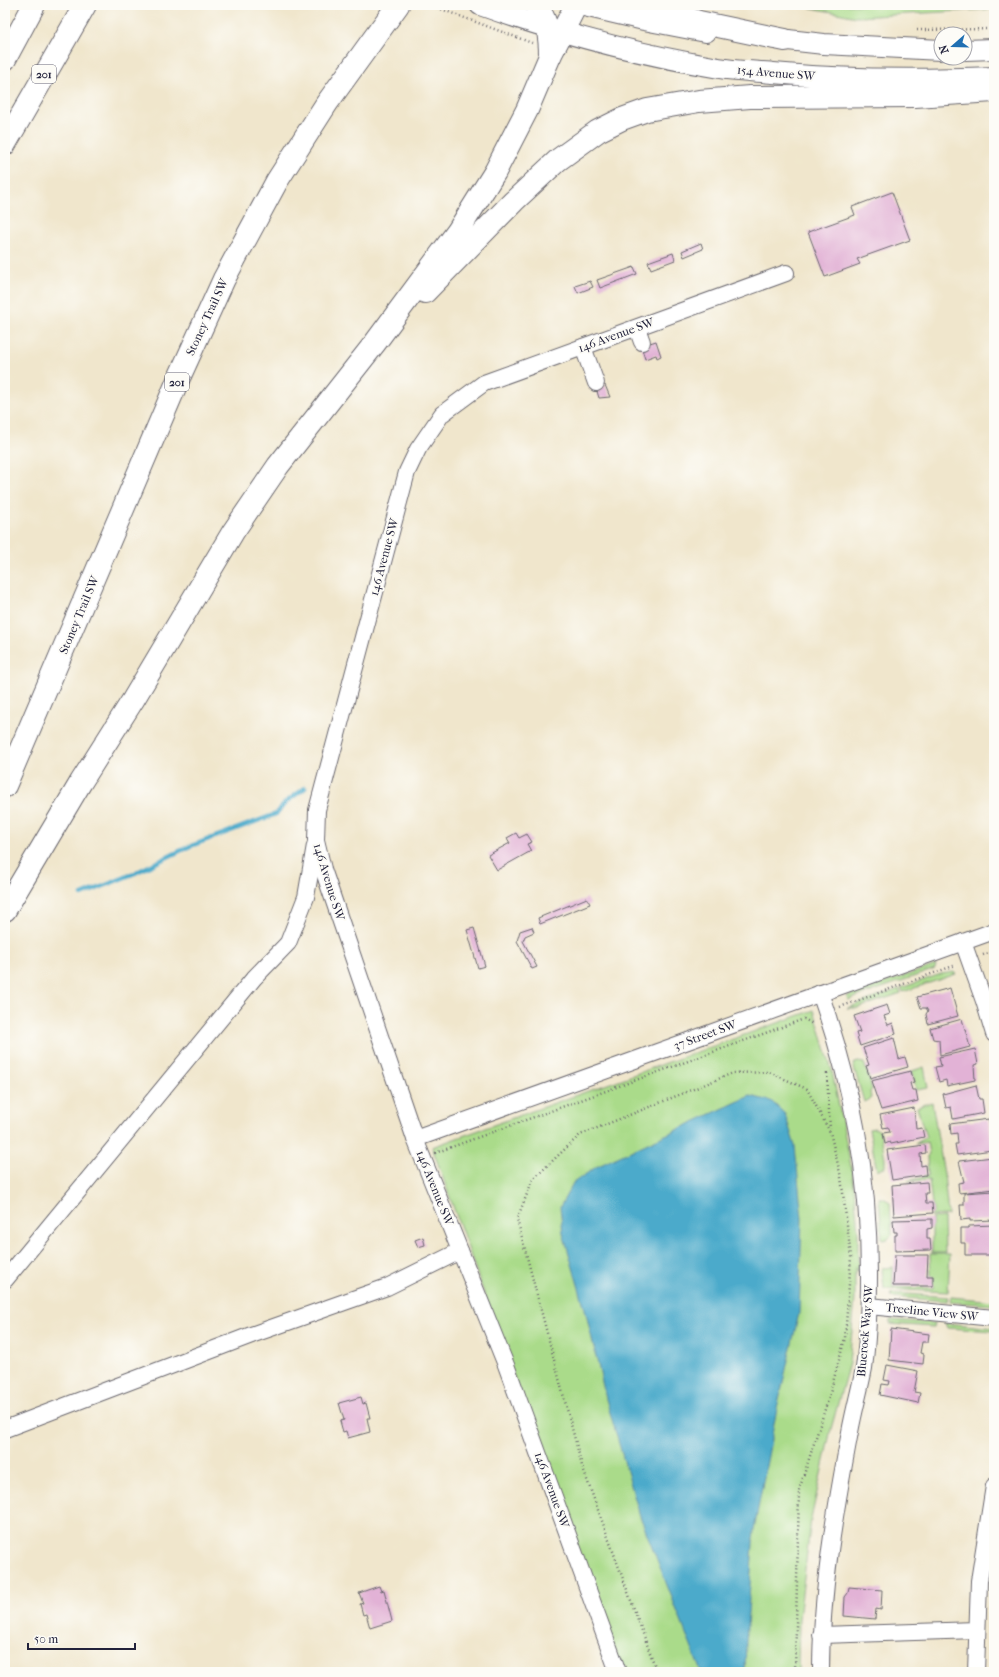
<svg xmlns="http://www.w3.org/2000/svg" width="999" height="1677" viewBox="0 0 999 1677" font-family="'IM FELL French Canon',serif">
<style>
.green{fill:#aadb8a;stroke:#667e62}
.water{fill:#4caacb;stroke:#376683}
.lines{fill:none;stroke-linecap:round;stroke-linejoin:round}
.stream{stroke:#4caacb;stroke-width:4.5}
.building{fill:#e2b2d6}
.minor-casing{stroke:#6a676e;stroke-width:18}
.major-casing{stroke:#6a676e;stroke-width:22}
.highway-casing{stroke:#6a676e;stroke-width:24}
.path{stroke:#6a676e;stroke-width:2.5;stroke-dasharray:1 3;stroke-linecap:butt}
.minor{stroke:#fff;stroke-width:16}
.major{stroke:#fff;stroke-width:20}
.highway{stroke:#fff;stroke-width:22}
.labels{text-anchor:middle;dominant-baseline:central;stroke-width:4;stroke-linejoin:round;paint-order:stroke}
.shield{fill:#fdfcf7;stroke:#646373;stroke-width:1}
.shield-label{font-size:11px;font-weight:bold;fill:#22223b}
.street-label{font-size:12px;fill:#22223b;stroke:#fdfcf7}
</style>
<rect width="100%" height="100%" fill="#fdfcf7"/>
<filter id="ink" filterUnits="userSpaceOnUse"><feTurbulence type="fractalNoise" baseFrequency=".025" numOctaves="2"/><feDisplacementMap in="SourceGraphic" scale="8" xChannelSelector="R" yChannelSelector="G"/><feConvolveMatrix kernelMatrix="1 2 1 2 8 2 1 2 1" color-interpolation-filters="sRGB"/></filter>
<filter id="wash" filterUnits="userSpaceOnUse"><feTurbulence type="fractalNoise" baseFrequency=".012" numOctaves="4" result="noise"/><feDisplacementMap in="SourceGraphic" scale="16" xChannelSelector="R" yChannelSelector="G"/><feGaussianBlur stdDeviation="0.9" result="paint"/><feColorMatrix in="noise" values="0 0 0 0 0 0 0 0 0 0 0 0 0 0 0 0 0 1.4 0 .05"/><feComposite in="paint" operator="in"/></filter>
<g filter="url(#wash)">
<rect width="100%" height="100%" fill="#f0e6cc"/>
<g class="green">
<polygon points="797,5 994,5 994,9 857,17"/>
<polygon points="936,965 935,969 848,1000 847,996"/>
<polygon points="954,972 956,974 903,992 901,988 941,974"/>
<polygon points="899,989 901,993 858,1008 847,1008"/>
<polygon points="814,1010 832,1071 853,1176 858,1231 858,1272 855,1267 855,1299 849,1363 831,1429 811,1519 799,1619 798,1672 619,1672 432,1147"/>
<polygon points="858,1062 864,1063 872,1089 870,1092 871,1098 864,1102 853,1064"/>
<polygon points="924,1067 928,1088 916,1090 912,1071"/>
<polygon points="932,1102 944,1174 948,1215 931,1216 933,1212 929,1180 908,1181 928,1176 927,1156 929,1154 927,1142 915,1144 926,1137 917,1107"/>
<polygon points="875,1128 880,1131 885,1158 885,1167 877,1171 869,1129"/>
<polygon points="879,1198 883,1198 890,1202 892,1235 888,1239 882,1240"/>
<polygon points="944,1217 945,1253 932,1253 932,1218"/>
<polygon points="930,1254 950,1254 948,1292 884,1289 882,1268 893,1267 893,1287 933,1288 934,1277 931,1276"/>
<polygon points="892,1293 948,1297 947,1301 891,1297"/>
<polygon points="951,1297 994,1301 994,1305 950,1302"/>
<polygon points="890,1320 935,1323 934,1327 890,1324"/>
<polygon points="945,1323 994,1328 994,1331 947,1328"/>
</g>
<polygon class="water" points="750,1096 771,1101 785,1114 795,1146 802,1219 799,1313 777,1408 754,1530 746,1641 745,1672 701,1672 640,1516 606,1399 585,1309 563,1233 560,1207 573,1183 596,1167"/>
<g class="lines">
<polyline class="stream" points="82,895 135,873 188,847 276,814 286,802 305,788"/>
</g>
<g id="blocks">
<g class="building">
<polygon points="892,192 910,240 857,259 860,264 825,277 808,232 855,215 852,207"/>
<polygon points="701,243 703,249 684,257 682,251"/>
<polygon points="673,253 675,260 651,269 648,262"/>
<polygon points="634,267 637,274 600,288 597,280"/>
<polygon points="590,281 593,287 578,293 575,286"/>
<polygon points="656,341 661,356 657,358 656,355 645,359 641,346"/>
<polygon points="605,385 610,397 599,398 596,388"/>
<polygon points="516,833 519,838 527,834 532,842 527,844 531,851 497,870 488,855 510,843 507,838"/>
<polygon points="587,898 590,904 540,924 538,918"/>
<polygon points="532,927 534,932 525,936 523,941 537,967 532,969 517,941 520,931"/>
<polygon points="474,928 485,966 478,968 467,930"/>
<polygon points="950,988 958,1016 928,1024 926,1014 928,1011 926,1008 921,1008 917,997"/>
<polygon points="887,1005 890,1014 884,1016 888,1025 893,1023 896,1034 860,1046 856,1033 860,1032 854,1016"/>
<polygon points="962,1019 970,1047 940,1055 939,1040 933,1039 930,1028"/>
<polygon points="894,1038 899,1059 905,1057 908,1067 870,1078 866,1066 869,1065 863,1048"/>
<polygon points="975,1049 978,1064 974,1065 975,1080 947,1086 946,1080 939,1082 935,1067 941,1066 939,1057"/>
<polygon points="911,1071 914,1082 910,1083 912,1090 916,1090 918,1101 881,1110 871,1081"/>
<polygon points="976,1085 979,1099 982,1099 984,1113 953,1119 951,1107 946,1108 943,1094"/>
<polygon points="914,1108 916,1129 922,1128 924,1137 891,1144 890,1142 885,1144 883,1133 890,1132 888,1127 883,1128 880,1115"/>
<polygon points="989,1119 992,1150 957,1155 955,1144 958,1144 957,1133 951,1134 950,1124"/>
<polygon points="925,1145 926,1153 920,1154 921,1166 925,1165 926,1175 892,1180 887,1150"/>
<polygon points="993,1157 994,1189 959,1193 958,1183 964,1182 959,1161"/>
<polygon points="927,1182 928,1193 925,1193 926,1203 932,1203 933,1213 894,1216 892,1185"/>
<polygon points="994,1191 994,1220 970,1221 970,1219 961,1220 960,1205 964,1205 964,1193"/>
<polygon points="932,1219 932,1228 927,1229 927,1239 930,1239 931,1250 895,1251 895,1235 897,1235 897,1232 894,1232 893,1220"/>
<polygon points="994,1225 994,1255 965,1255 965,1243 961,1243 961,1228 969,1228 969,1226"/>
<polygon points="423,1237 425,1245 418,1247 415,1240"/>
<polygon points="895,1255 928,1255 927,1276 933,1276 933,1286 893,1286"/>
<polygon points="891,1329 929,1334 928,1342 922,1342 920,1353 924,1354 923,1364 889,1360"/>
<polygon points="887,1365 918,1371 914,1392 920,1393 918,1403 880,1395 882,1384 889,1385 890,1381 884,1380"/>
<polygon points="361,1397 363,1404 366,1403 370,1418 367,1418 370,1432 348,1438 346,1431 343,1432 340,1421 344,1420 339,1403"/>
<polygon points="379,1586 381,1591 384,1590 392,1621 370,1628 366,1614 363,1615 360,1604 363,1603 359,1593"/>
<polygon points="849,1587 882,1590 881,1610 876,1609 875,1619 844,1616 845,1597 848,1593"/>
</g>
</g>
</g>
<g filter="url(#ink)">
<use href="#blocks" fill-opacity="0" stroke="#6a676e" stroke-width="1"/>
<g class="lines">
<g class="minor-casing">
<g id="minor">
<polyline points="637,328 642,342"/>
<polyline points="583,347 596,383"/>
<polyline points="963,942 984,1001 994,1034"/>
<path d="M820 993C853 1088 869 1173 869 1274 869 1305 868 1337 864 1368 860 1389 854 1410 850 1432 835 1511 821 1591 821 1672"/>
<polyline points="415,1139 994,931"/>
<polyline points="5,1280 254,978 288,943 306,897 315,845"/>
<polyline points="869,1306 994,1318"/>
<polyline points="5,1429 254,1334 387,1287 460,1251"/>
<polyline points="821,1635 977,1630"/>
<polyline points="618,1672 506,1365 415,1139 323,869 316,840 317,810 407,472 418,449 442,414 484,383 786,273"/>
<polyline points="976,1672 979,1581 994,1486"/>
</g>
</g>
<g class="major-casing">
<g id="major">
<path d="M480 5C558 33 637 54 719 68 737 71 755 71 773 73 847 80 920 80 994 77"/>
<polyline points="580,5 644,20 706,32"/>
<polyline points="770,38 824,44 941,50"/>
<polyline points="965,50 994,49"/>
</g>
</g>
<g class="highway-casing">
<g id="highway">
<path d="M536 5C548 21 550 37 550 56"/>
<polyline points="645,5 699,22 785,40"/>
<polyline points="5,59 34,5"/>
<polyline points="5,144 85,5"/>
<polyline points="425,292 514,201 558,160 598,131 622,119 647,110 699,101 750,97 915,96 994,91"/>
<polyline points="5,786 178,380 224,279 277,181 327,103 398,5"/>
<polyline points="5,910 81,782 133,700 233,532 278,466 375,343 458,231 495,172 527,110 550,56 576,5"/>
</g>
</g>
<g class="path">
<polyline points="430,5 532,43"/>
<polyline points="917,30 994,29"/>
<polyline points="983,955 994,951"/>
<polyline points="840,1007 956,965"/>
<polyline points="827,1073 830,1129"/>
<polyline points="435,1153 804,1019 813,1024"/>
<polyline points="657,1672 582,1466 517,1219 533,1179 580,1135 733,1073 769,1072 807,1089 830,1132 841,1177 851,1257 845,1338 829,1397 799,1490 795,1672"/>
</g>
<use href="#minor" class="minor"/>
<use href="#major" class="major"/>
<use href="#highway" class="highway"/>
</g>
</g>
<g class="labels">
<g class="shield">
<rect x="32" y="65" width="24" height="18" rx="3"/>
<rect x="165" y="373" width="24" height="18" rx="3"/>
</g>
<g class="shield-label">
<text x="44" y="74">201</text>
<text x="177" y="382">201</text>
</g>
<g class="street-label">
<text transform="translate(776 73) rotate(5)">154 Avenue SW</text>
<text transform="translate(207 317) rotate(-65)">Stoney Trail SW</text>
<text transform="translate(616 335) rotate(-20)">146 Avenue SW</text>
<text transform="translate(384 557) rotate(-75)">146 Avenue SW</text>
<text transform="translate(79 615) rotate(-67)">Stoney Trail SW</text>
<text transform="translate(329 882) rotate(73)">146 Avenue SW</text>
<text transform="translate(705 1035) rotate(-20)">37 Street SW</text>
<text transform="translate(435 1188) rotate(68)">146 Avenue SW</text>
<text transform="translate(932 1312) rotate(6)">Treeline View SW</text>
<text transform="translate(865 1331) rotate(-85)">Bluerock Way SW</text>
<text transform="translate(552 1490) rotate(70)">146 Avenue SW</text>
</g>
</g>
<rect width="999" height="1677" fill="none" stroke="#fdfcf7" stroke-width="20"/>
<g transform="translate(953 46) rotate(250)"><circle r="19" fill="#fdfcf7" stroke="#a5a5ac"/>
<path d="M0-3L7 15L0 10L-7 15Z" fill="#1f6fb2"/>
<text y="-6" font-size="11" font-weight="bold" text-anchor="middle" fill="#22223b">N</text>
</g>
<path d="M28 1643v6h107v-6" fill="none" stroke="#22223b" stroke-width="2"/>
<text x="34" y="1643" font-size="12" fill="#22223b" stroke="#fdfcf7" stroke-width="3" paint-order="stroke">50 m</text>
</svg>
